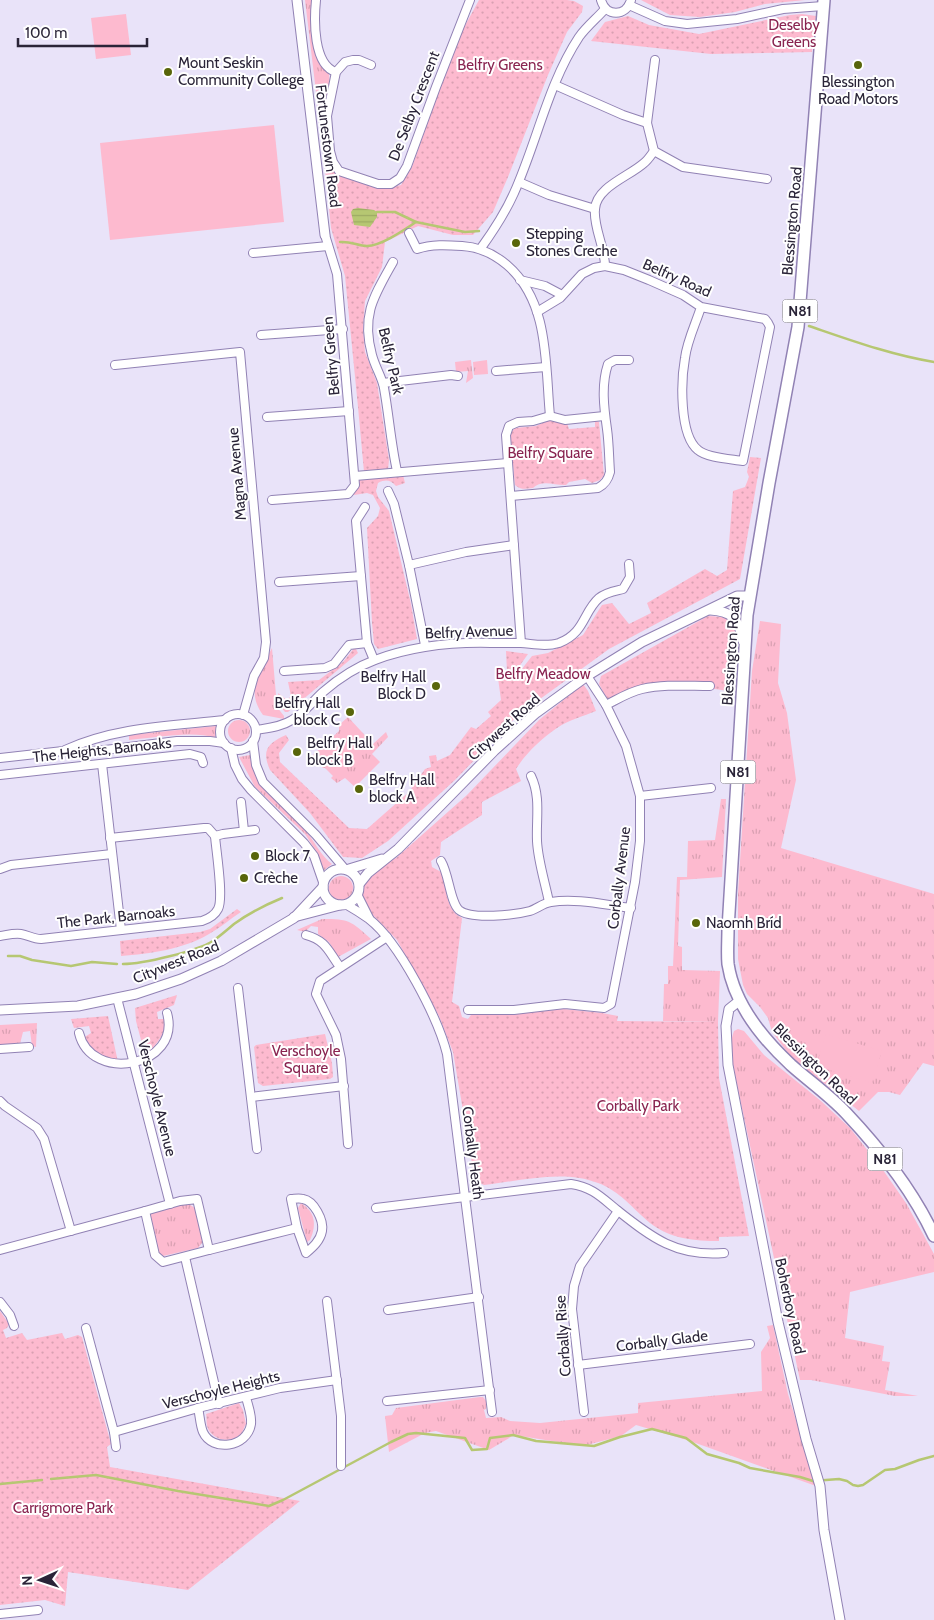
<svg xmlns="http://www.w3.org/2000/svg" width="934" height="1620" viewBox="0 0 934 1620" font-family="Cabin,sans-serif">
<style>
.grass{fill:url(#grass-tufts)}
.park{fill:url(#park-dots)}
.garden{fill:#fdbacf}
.water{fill:url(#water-rules)}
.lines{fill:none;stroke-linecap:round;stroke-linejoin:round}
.stream{stroke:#b6c772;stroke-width:2.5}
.minor-casing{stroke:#9182b4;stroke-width:10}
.tertiary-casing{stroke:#9182b4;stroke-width:11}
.primary-casing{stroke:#9182b4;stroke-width:14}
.minor{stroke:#fff;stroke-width:8}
.tertiary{stroke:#fff;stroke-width:9}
.primary{stroke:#fff;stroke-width:11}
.poi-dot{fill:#58650a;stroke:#fff;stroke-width:2}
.labels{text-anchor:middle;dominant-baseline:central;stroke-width:4;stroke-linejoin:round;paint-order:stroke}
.shield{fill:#fff;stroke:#6a6674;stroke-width:1}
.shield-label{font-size:14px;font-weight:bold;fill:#2a2438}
.park-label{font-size:15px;fill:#892450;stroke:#fff}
.poi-label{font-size:15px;fill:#2a2438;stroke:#fff;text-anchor:start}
.street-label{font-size:15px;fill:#2a2438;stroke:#fff}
</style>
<defs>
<pattern id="grass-tufts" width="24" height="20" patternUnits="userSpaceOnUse" patternTransform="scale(1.25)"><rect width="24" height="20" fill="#fdbacf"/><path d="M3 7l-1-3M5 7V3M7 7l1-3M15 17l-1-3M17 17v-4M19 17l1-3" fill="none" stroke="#d9a0b2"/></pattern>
<pattern id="park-dots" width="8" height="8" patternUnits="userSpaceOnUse" patternTransform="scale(1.25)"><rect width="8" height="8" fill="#fdbacf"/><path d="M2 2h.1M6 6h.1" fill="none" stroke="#d9a0b2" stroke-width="1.8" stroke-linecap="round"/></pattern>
<pattern id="water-rules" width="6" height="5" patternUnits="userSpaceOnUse" patternTransform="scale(1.25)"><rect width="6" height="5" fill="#b6c772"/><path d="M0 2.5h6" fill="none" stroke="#9dab63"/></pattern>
</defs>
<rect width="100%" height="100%" fill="#e9e3f9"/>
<g class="grass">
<polygon points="305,0 312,0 311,20 317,56 329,74 330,84 326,100 324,118 328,159 324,159"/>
<polygon points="471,360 473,378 466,383 468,371 456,372 455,362"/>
<polygon points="487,360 488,374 474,375 473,362"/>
<polygon points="760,621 781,624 778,683 787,713 796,780 781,848 934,894 934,1066 923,1063 900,1095 889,1092 878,1092 859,1111 791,1057 772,1032 768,1018 760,1007 747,994 743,985 738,959 738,893 752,671"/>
<path d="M272 648 277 707 284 716V719L263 715C245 691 260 671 272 648Z"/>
<polygon points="348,717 373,744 386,732 388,737 372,754 380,762 355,787 345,778 337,783 331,778 333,776 325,768 323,768 313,755 339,731 339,725"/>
<circle cx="239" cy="731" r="11"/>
<path d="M216 726 215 738C194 730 153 738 129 740V735Z"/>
<path d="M250 755C253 789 286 806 306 831 315 842 321 856 332 864L323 871 316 851 305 834 255 787 239 757Z"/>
<polygon points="721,799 726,799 722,877 680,880 678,946 682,947 682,970 720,971 718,1022 663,1021 664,984 668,984 668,966 673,966 677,877 687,877 688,841 715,840"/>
<circle cx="341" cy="888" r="12"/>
<path d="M322 919C350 919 351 921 371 939L338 957 329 942 318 934V927L311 926 305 932 297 930Z"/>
<polygon points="37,1023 36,1047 32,1046 30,1031 23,1032 20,1044 0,1045 0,1025"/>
<path d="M738 1029 744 1031 764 1055 821 1101 850 1128 883 1170 906 1203 934 1254V1272L850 1292 845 1338 884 1346 882 1361 890 1362 885 1390 918 1396H895L811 1380H800L739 1094C736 1077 727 1047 734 1031Z"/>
<polygon points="187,1203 195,1208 202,1235 202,1243 198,1248 163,1256 158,1253 149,1217 153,1212"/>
<path d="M301 1203C315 1212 317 1224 310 1240L307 1242 298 1208Z"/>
<polygon points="773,1325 788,1394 816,1486 690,1441 636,1425 621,1436 583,1446 514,1435 489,1450 436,1431 425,1433 389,1452 385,1416 392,1415 396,1408 480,1397 483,1397 487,1402 486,1409 484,1410 486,1418 501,1417 510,1421 540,1423 638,1413 638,1403 762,1391 761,1352 770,1338 767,1326"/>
</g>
<g class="park">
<path d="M479 0H567L574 1 583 6 582 12 567 32 548 75 508 177 493 212 473 235H453L418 226 385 242 382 267 365 301 363 329 365 352 377 383 389 460 388 470 403 475 405 483 396 486C390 480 386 479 378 483L376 491 378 497 389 511 411 604 417 639 378 649 374 644 372 623 367 528 378 516 380 508 373 495 367 493 354 495V490L364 472 358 407 345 276 331 228 324 159H328L330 167 336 174 383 189 401 185 412 167 456 42Z"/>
<polygon points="641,0 805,0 765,4 735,12 700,17 670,15"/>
<polygon points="802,14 816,16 812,52 711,54 591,41 605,22 628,16 649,25 699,34 790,15"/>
<path d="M549 420 567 423 569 429 595 427V421L599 422 604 475 600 480 592 483 585 479 569 482 566 485C556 486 542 479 533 488 526 489 520 490 515 485L510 433 515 428 536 426Z"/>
<path d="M750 457 761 458 740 579 609 649 518 715 455 780 388 841 362 858 343 857 310 813 270 770C261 750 268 743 286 735L289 740 279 753 280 762 349 828 367 829 409 792 425 769 431 767 429 756 436 755 437 761 450 755 471 727 476 729 491 716 488 712 501 700 498 678 518 674 532 656 548 653 583 635 602 605 612 603 629 624 651 613 647 603 705 569 717 576 727 570 733 491 745 487 749 477 747 472Z"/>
<path d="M708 616 724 617 737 628C737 646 739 677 727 691 703 686 666 684 642 691 631 694 620 700 610 704L599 684 601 676Z"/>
<polygon points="355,647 358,653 288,712 285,712 280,706 278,693 287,700 291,696 288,682 319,680 343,662"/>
<polygon points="506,651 528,654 516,671 507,672"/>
<path d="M583 684 588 691 596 711C584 716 568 720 557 728 541 739 526 753 516 769L521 781 482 802V815L441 842 440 855 431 861 432 867 443 873C446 889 446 910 462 918L452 1002 459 1006 462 1017 468 1019 471 1015 523 1013 564 1009 602 1013 618 1016 617 1021 718 1022 719 1078 749 1236 719 1237V1241C695 1241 670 1239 650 1223 633 1209 620 1191 598 1183 563 1169 520 1181 484 1185L475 1181 453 1052 439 1016 397 940 366 908 360 897 363 882 373 871 396 858 467 795 539 720Z"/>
<path d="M237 909 241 912C230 919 220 928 209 934 184 949 150 954 121 956L120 941 200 932 210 929Z"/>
<path d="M177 995 174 1005 157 1012 158 1019H164C168 1032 155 1047 145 1055L136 1021 135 1008Z"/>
<path d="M108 1016 118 1062C102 1057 93 1051 83 1038L91 1033 89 1026 74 1028 71 1019Z"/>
<polygon points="325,1034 332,1063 333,1077 330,1079 263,1086 258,1083 254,1047 256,1045"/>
<polygon points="0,1311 9,1324 7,1328 3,1330 6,1338 22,1333 27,1340 62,1333 65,1339 78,1335 82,1337 111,1444 107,1447 110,1467 300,1501 188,1590 68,1572 65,1606 45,1600 0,1605"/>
<path d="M239 1403 243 1410 246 1424C244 1427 243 1432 240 1435 230 1444 211 1440 207 1426 206 1422 207 1417 206 1414Z"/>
</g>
<g class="garden">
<polygon points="126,14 131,55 96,59 91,18"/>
<polygon points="274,125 284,222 110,240 100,143"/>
<polygon points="826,1034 882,1051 872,1083 816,1066"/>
</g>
<polygon class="water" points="358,208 374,210 377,212 377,217 370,227 354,225 351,212 353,209"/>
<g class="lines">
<g class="stream">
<polyline points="377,212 395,212 416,222"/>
<path d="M340 242C351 241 358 246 367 246 381 246 404 230 416 222L465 232 479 231"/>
<path d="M809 326C850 340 891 355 934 362"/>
<polyline points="8,956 20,956 32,960 71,966 92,962 117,964"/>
<path d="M123 964C143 964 197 951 213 941 220 936 227 930 234 924 249 913 265 905 282 898"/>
<polyline points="51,1479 96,1475 178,1491 269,1506 283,1500 391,1442 408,1434 416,1433 465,1438 472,1450 487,1449 490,1438 513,1435 536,1441 594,1446 620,1437 652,1429 686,1438 707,1454 739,1463 750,1468 800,1477 813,1481 839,1479 847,1481 853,1485 858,1486 863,1485 885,1470 895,1469 919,1460 934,1456"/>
<polyline points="0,1484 42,1480"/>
</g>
<g class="minor-casing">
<g id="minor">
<path d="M316 0C314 20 313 65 336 72"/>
<path d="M601 0C606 17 626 17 631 0"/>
<polyline points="629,5 665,21 687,24 737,19 783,9 823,6"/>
<polyline points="655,60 647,123 654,151 683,167 767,179"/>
<polyline points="371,65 359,60 353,60 345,62 336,72 327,116 330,151 333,162 339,171 378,184 391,184 400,178 407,166 436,87 470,0"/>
<polyline points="555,85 623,115 647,123"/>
<polyline points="519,182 549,195 595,209"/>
<path d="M409 233 417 249C432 244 447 245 462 246 480 247 494 254 507 265 550 302 545 365 550 416"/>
<path d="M481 248C494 230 505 213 514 193 537 142 548 84 579 37 586 27 597 18 605 9"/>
<polyline points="253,253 328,246"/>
<path d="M393 262C374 296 361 315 372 355 375 367 382 377 384 388 389 416 391 444 397 471"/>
<path d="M605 266C605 247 593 227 595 209 596 187 630 176 644 163 648 160 651 155 654 151"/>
<polyline points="520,280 545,286 562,295"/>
<path d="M537 312 560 298 582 274 594 268 605 266 624 270 649 280 683 295 701 307 765 319 768 323 770 327 743 461C731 459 707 458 698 450 679 435 681 380 685 358 687 341 696 323 701 307"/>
<polyline points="261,335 343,329"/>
<polyline points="115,365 240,352 266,642 264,658 254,676 243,715"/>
<polyline points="496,371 546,367"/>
<polyline points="383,383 451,375 458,376"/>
<polyline points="267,417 349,411"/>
<polyline points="355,476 508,463"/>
<polyline points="388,491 394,504 409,565 425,645"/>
<path d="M511 496 598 488C605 484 608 480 610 472 609 458 609 443 607 429 604 408 601 385 608 364L615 360H629"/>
<polyline points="272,500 348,494 355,485 337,274 325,235"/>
<polyline points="365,507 356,521 367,643 374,660"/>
<polyline points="409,565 466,552 514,545"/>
<polyline points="279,582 361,576"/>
<polyline points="521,643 506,435 509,426 518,422 533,421 550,416 565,420 604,416"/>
<polyline points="284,671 325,668 334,664 349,645 367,643"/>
<path d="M606 705C618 699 629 692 642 689 664 684 687 686 710 686"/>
<circle cx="238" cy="732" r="18"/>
<path d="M256 730C268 728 281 727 292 720 304 713 313 701 323 692 338 679 356 667 375 660 413 646 451 642 491 643 501 643 511 643 521 643 534 644 546 647 559 643 585 633 583 612 599 598 606 592 615 591 623 589L630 577 629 564"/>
<polyline points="253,741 256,765 263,782 316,835 344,868"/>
<polyline points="231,748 235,765 242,779 251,790 304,843 314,856 323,882"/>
<path d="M65 750C115 727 170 726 225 720"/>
<polyline points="0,758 63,751 79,752 105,750 177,741 210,741 224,743"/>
<polyline points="102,764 121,930"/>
<polyline points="0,775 190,754 201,757 203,763"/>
<path d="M531 776C541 797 536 818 537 841 538 861 545 882 549 902"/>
<polyline points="640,796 711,788"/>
<polyline points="241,802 244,831"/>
<polyline points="110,838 204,828 208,828 215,836"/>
<path d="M441 861C449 874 450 902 459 910 471 920 515 915 530 911 537 909 543 903 551 902 577 898 605 905 631 908"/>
<polyline points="0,869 11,865 112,854"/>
<polyline points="358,896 369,918"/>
<path d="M347 905C354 909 362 914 369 919 399 942 438 1018 447 1054L492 1412"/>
<path d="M306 935C327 941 328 951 340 967"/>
<path d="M0 936C7 935 14 933 21 934 28 935 33 939 41 939L202 921C208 919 215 915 218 909 224 898 216 850 215 836L223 834 255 830"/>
<polyline points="238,988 257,1149"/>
<polyline points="117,998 170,1204"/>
<polyline points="468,1010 514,1010 565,1004 604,1008 611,1004 635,882 640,841 640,796 626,746 606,705 587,676"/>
<path d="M79 1033C91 1084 182 1067 167 1013"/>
<polyline points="0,1049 29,1047"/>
<polyline points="251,1097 344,1086"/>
<polyline points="0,1101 5,1106 37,1128 44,1139 71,1231"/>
<polyline points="348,1144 341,1059 336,1035 316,994 320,981 387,937"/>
<polygon points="197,1199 209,1250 163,1262 155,1255 145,1211 180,1201"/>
<path d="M291 1199C294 1199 299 1198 303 1199 314 1201 324 1220 322 1231 320 1241 313 1247 306 1253L297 1228Z"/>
<path d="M376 1208 571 1184C592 1187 601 1197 617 1210 652 1238 677 1257 724 1253"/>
<polyline points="0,1250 145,1211"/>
<polyline points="209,1250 297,1228"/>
<polyline points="185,1257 219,1404"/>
<polyline points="327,1301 341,1416 341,1466"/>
<polyline points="0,1302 10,1315 14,1326"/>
<polyline points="388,1310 479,1297"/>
<polyline points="86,1328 114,1432 116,1447"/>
<polyline points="578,1365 750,1344"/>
<polyline points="387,1401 490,1390"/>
<path d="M198 1408C200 1416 200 1425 203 1432 212 1452 247 1448 251 1424 252 1415 248 1406 246 1397"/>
<polyline points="584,1412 572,1309 574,1286 580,1266 618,1211"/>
<polyline points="114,1432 198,1408 280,1388 337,1380"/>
<polyline points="0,1614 38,1610"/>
</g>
</g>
<g class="tertiary-casing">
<g id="tertiary">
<polyline points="297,0 325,235"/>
<path d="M710 610C732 611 739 619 743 641"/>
<circle cx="341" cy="887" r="18"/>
<polyline points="349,869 382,859"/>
<polyline points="360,883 368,873 398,849 494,751 536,713 587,676 642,642 737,596 750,596"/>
<polyline points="294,917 340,905"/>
<polyline points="739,1001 729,1009 726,1026 728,1065 778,1322 806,1439 820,1486 824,1530 840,1620"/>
<polyline points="0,1010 78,1006 136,994 181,979 221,961 294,918 323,887"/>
</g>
</g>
<g class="primary-casing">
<path id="primary" d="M824 0 798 327 769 483 747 615 728 929C728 941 727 953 728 964 734 1004 762 1038 791 1065 809 1081 829 1095 846 1113 880 1149 913 1191 934 1236"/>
</g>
<use href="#minor" class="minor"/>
<use href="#tertiary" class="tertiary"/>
<use href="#primary" class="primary"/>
</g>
<g class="poi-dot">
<circle cx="858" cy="65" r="5"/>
<circle cx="168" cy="72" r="5"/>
<circle cx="516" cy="243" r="5"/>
<circle cx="436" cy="686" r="5"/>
<circle cx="350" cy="712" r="5"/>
<circle cx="297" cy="752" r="5"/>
<circle cx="359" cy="789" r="5"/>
<circle cx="255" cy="856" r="5"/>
<circle cx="244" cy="878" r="5"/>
<circle cx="696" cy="923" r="5"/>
</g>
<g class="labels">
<g class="shield">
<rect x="782.5" y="299.5" width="35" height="23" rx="4"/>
<rect x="720.5" y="760.5" width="35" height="23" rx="4"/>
<rect x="867.5" y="1147.5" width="35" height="23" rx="4"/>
</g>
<g class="shield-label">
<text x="800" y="311">N81</text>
<text x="738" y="772">N81</text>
<text x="885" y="1159">N81</text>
</g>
<g class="park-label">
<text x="794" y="25">Deselby<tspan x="794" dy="17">Greens</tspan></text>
<text x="500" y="65">Belfry Greens</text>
<text x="550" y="453">Belfry Square</text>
<text x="543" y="674">Belfry Meadow</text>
<text x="306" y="1051">Verschoyle<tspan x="306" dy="17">Square</tspan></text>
<text x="638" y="1106">Corbally Park</text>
<text x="63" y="1508">Carrigmore Park</text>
</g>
<g class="poi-label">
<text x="178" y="63">Mount Seskin<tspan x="178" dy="17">Community College</tspan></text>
<text x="858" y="82" text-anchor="middle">Blessington<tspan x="858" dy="17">Road Motors</tspan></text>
<text x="526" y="234">Stepping<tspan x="526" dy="17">Stones Creche</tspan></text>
<text x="426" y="677" text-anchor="end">Belfry Hall<tspan x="426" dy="17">Block D</tspan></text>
<text x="340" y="703" text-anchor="end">Belfry Hall<tspan x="340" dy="17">block C</tspan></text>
<text x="307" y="743">Belfry Hall<tspan x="307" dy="17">block B</tspan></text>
<text x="369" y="780">Belfry Hall<tspan x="369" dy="17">block A</tspan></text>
<text x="265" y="856">Block 7</text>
<text x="254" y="878">Crèche</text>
<text x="706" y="923">Naomh Bríd</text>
</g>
<g class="street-label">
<text transform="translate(414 106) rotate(-69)">De Selby Crescent</text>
<text transform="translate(328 146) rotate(83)">Fortunestown Road</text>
<text transform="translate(792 221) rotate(-85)">Blessington Road</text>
<text transform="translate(677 278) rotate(24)">Belfry Road</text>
<text transform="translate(331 356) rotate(-95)">Belfry Green</text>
<text transform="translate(391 361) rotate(77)">Belfry Park</text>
<text transform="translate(237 474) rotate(-95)">Magna Avenue</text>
<text transform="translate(469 632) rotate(-2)">Belfry Avenue</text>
<text transform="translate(731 651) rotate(-86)">Blessington Road</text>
<text transform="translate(504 727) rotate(-42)">Citywest Road</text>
<text transform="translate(102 750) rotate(-6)">The Heights, Barnoaks</text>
<text transform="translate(619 878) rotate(-83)">Corbally Avenue</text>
<text transform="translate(116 917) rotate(-6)">The Park, Barnoaks</text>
<text transform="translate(176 962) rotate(-22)">Citywest Road</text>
<text transform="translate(815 1064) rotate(44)">Blessington Road</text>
<text transform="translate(157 1098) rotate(76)">Verschoyle Avenue</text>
<text transform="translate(473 1153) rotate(83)">Corbally Heath</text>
<text transform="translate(790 1306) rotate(78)">Boherboy Road</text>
<text transform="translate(563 1336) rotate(-94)">Corbally Rise</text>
<text transform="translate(662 1341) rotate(-7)">Corbally Glade</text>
<text transform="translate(221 1390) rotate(-14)">Verschoyle Heights</text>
</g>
</g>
<g transform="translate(40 1580) rotate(267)" stroke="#ffffff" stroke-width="4" paint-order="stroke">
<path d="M0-4L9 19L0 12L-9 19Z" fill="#2a2438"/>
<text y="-8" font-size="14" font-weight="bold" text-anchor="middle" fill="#2a2438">N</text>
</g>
<path d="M18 38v8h129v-8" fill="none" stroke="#2a2438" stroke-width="2.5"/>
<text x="25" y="38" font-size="15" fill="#2a2438" stroke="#ffffff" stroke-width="4" paint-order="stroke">100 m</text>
</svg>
